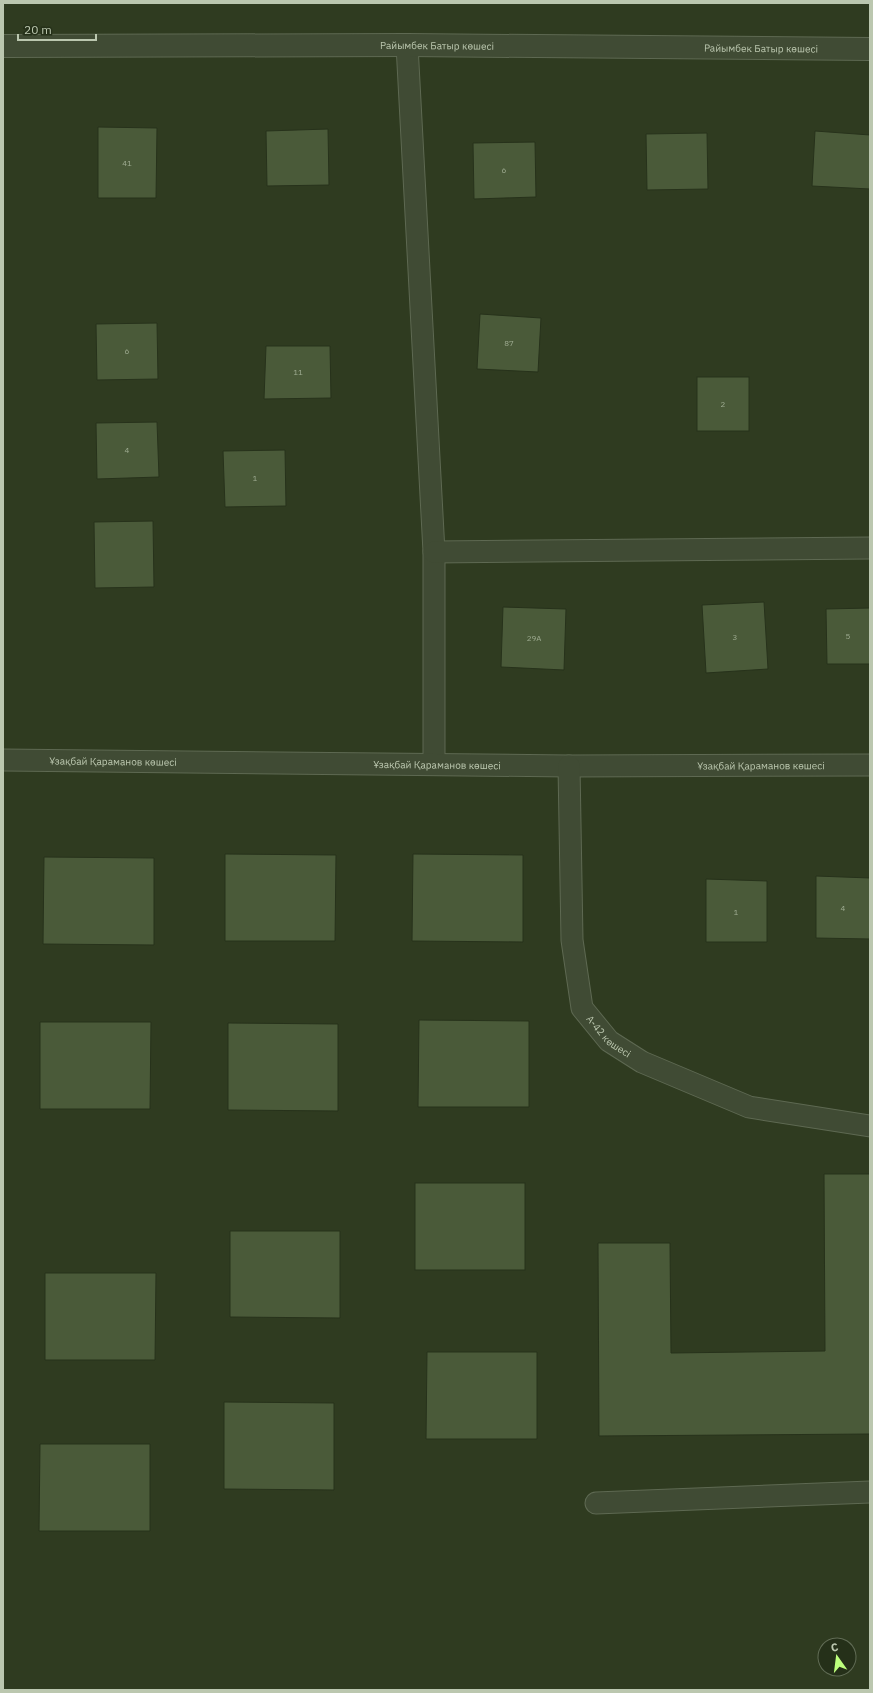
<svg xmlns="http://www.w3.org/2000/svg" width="873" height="1693" viewBox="0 0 873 1693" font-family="'IBM Plex Sans',sans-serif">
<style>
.building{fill:#4a5a39;stroke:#27321b}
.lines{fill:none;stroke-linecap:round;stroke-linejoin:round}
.minor-casing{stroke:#5e6952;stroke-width:23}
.tertiary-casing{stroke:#5e6952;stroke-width:24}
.minor{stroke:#404b34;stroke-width:21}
.tertiary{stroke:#404b34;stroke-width:22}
.labels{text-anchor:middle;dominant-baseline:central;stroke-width:3.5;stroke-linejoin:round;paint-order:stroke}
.number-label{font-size:8px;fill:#9fac92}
.street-label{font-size:10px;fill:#bbc7af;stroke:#253019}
</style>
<rect width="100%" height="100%" fill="#2f3b20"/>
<g class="building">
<polygon points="98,127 157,128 156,198 98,198"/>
<polygon points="328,129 329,185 267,186 266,131"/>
<polygon points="815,131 870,135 870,189 812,186"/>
<polygon points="707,133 708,189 647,190 646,134"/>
<polygon points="535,142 536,197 474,199 473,143"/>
<polygon points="480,314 541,318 538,372 477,369"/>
<polygon points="157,323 158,379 97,380 96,324"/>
<polygon points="266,346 330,346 331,398 264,399"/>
<rect x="697" y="377" width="52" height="54"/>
<polygon points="157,422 159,477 97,479 96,423"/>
<polygon points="285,450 286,506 225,507 223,451"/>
<polygon points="153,521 154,587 95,588 94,522"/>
<polygon points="764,602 768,669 706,673 702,605"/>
<polygon points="503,607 566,609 564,670 501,667"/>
<polygon points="870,608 870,664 827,664 826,609"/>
<polygon points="225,854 336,855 335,941 225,941"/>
<polygon points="413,854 523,855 523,942 412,941"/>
<polygon points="44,857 154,858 154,945 43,944"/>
<polygon points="816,876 870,878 870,939 816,938"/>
<polygon points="706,879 767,881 767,942 706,942"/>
<polygon points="419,1020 529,1021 529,1107 418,1107"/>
<polygon points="40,1022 151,1022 150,1109 40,1109"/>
<polygon points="228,1023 338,1024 338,1111 228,1110"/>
<polygon points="824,1174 870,1174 870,1434 599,1436 598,1243 670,1243 671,1353 825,1351"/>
<rect x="415" y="1183" width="110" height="87"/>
<polygon points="230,1231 340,1231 340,1318 230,1317"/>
<polygon points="45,1273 156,1273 155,1360 45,1360"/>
<polygon points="427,1352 537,1352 537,1439 426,1439"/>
<polygon points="224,1402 334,1403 334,1490 224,1489"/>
<polygon points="40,1444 150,1444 150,1531 39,1531"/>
</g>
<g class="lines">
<g class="minor-casing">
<g id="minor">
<polyline points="407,45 434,552 434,764"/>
<polyline points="434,552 870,548"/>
<path id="s1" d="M3 760 569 766 870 765"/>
<path id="s2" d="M569 766 572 940 582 1008 609 1041 642 1062 749 1107 870 1126"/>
<polyline points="596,1503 870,1492"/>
</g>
</g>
<g class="tertiary-casing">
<g id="tertiary">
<path id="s3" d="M3 46 407 45 870 49"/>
</g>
</g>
<use href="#minor" class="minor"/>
<use href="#tertiary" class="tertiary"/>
</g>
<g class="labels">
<g class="number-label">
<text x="127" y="163">41</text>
<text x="504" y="170">6</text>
<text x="509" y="343">87</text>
<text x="127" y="351">6</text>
<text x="298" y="372">11</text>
<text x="723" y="404">2</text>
<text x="127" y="450">4</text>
<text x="255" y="478">1</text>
<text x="848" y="636">5</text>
<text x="735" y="637">3</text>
<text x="534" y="638">29А</text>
<text x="843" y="908">4</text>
<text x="736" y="912">1</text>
</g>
<g class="street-label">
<text stroke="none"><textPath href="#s3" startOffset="434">Райымбек Батыр көшесі</textPath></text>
<text stroke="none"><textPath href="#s3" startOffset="758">Райымбек Батыр көшесі</textPath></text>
<text stroke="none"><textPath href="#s1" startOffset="110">Ұзақбай Қараманов көшесі</textPath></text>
<text stroke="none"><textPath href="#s1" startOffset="434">Ұзақбай Қараманов көшесі</textPath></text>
<text stroke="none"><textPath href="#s1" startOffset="758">Ұзақбай Қараманов көшесі</textPath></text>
<text stroke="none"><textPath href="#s2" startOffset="282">А-42 көшесі</textPath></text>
</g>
</g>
<rect width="873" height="1693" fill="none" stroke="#bbc7af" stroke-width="8"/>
<g transform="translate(837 1657) rotate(346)"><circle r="19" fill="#253019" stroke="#616c55"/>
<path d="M0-3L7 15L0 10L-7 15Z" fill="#bdff7d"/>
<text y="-6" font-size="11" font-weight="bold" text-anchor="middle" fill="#bbc7af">С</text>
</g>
<path d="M18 34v6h78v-6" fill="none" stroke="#bbc7af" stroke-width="2"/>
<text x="24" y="34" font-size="12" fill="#bbc7af" stroke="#253019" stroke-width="3" paint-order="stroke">20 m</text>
</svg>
